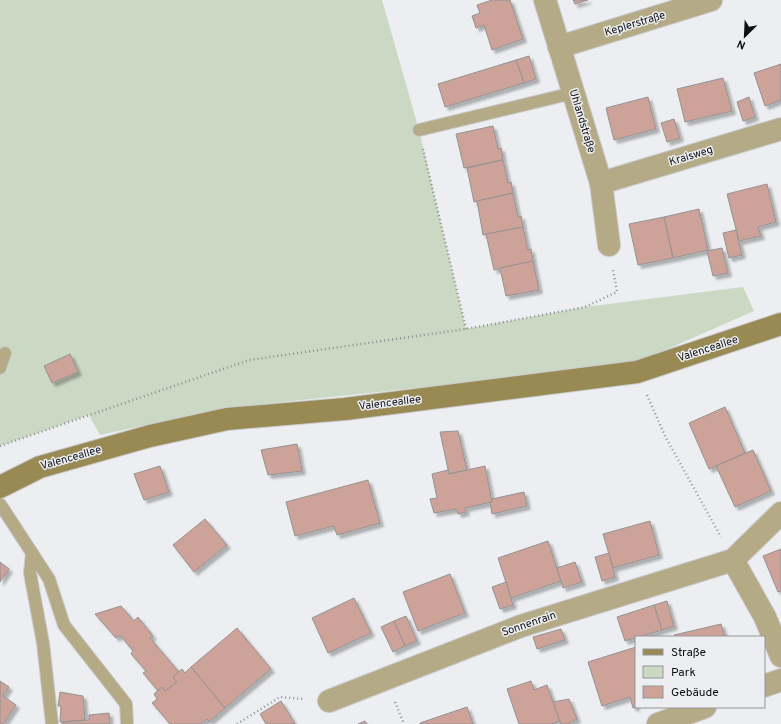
<svg xmlns="http://www.w3.org/2000/svg" width="781" height="724" viewBox="0 0 781 724" font-family="Overpass,sans-serif">
<style>
.green{fill:#cbd8c3}
.building{fill:#cda299;stroke:#959292;filter:url(#shadow)}
.lines{fill:none;stroke-linecap:round;stroke-linejoin:round}
.lane-casing{stroke:#c9cacd;stroke-width:14}
.street-casing{stroke:#c9cacd;stroke-width:24}
.secondary-casing{stroke:#c9cacd;stroke-width:24}
.path{stroke:#8f9092;stroke-width:2.5;stroke-dasharray:1 3;stroke-linecap:butt}
.lane{stroke:#b5aa86;stroke-width:12}
.street{stroke:#b5aa86;stroke-width:22}
.secondary{stroke:#998952;stroke-width:22}
.labels{text-anchor:middle;dominant-baseline:central;stroke-width:3;stroke-linejoin:round;paint-order:stroke}
.street-label{font-size:11px;fill:#0f1011;stroke:#eceef1}
</style>
<defs>
<filter id="shadow"><feDropShadow dx="3.5" dy="3.5" stdDeviation="1" flood-color="#0004"/></filter>
</defs>
<rect width="100%" height="100%" fill="#eceef1"/>
<polygon class="green" points="0,0 382,0 419,130 466,329 585,307 743,287 754,311 629,366 225,408 100,435 89,415 0,446"/>
<g class="building">
<polygon points="492,0 510,0 523,39 492,50 484,25 476,28 472,16 480,13 477,5"/>
<polygon points="573,0 588,0 575,4"/>
<polygon points="529,56 536,79 524,83 516,60"/>
<polygon points="516,60 524,83 445,107 438,84"/>
<polygon points="781,64 781,100 765,106 754,73"/>
<polygon points="723,78 732,111 685,122 677,89"/>
<polygon points="648,97 656,129 614,140 606,108"/>
<polygon points="749,97 755,117 743,121 737,102"/>
<polygon points="674,119 680,138 667,142 661,123"/>
<polygon points="493,126 498,149 501,148 503,160 464,168 456,134"/>
<polygon points="503,160 508,183 511,182 513,193 474,202 467,168"/>
<polygon points="767,184 776,222 758,227 761,236 739,241 727,194"/>
<polygon points="513,193 518,217 521,216 523,227 483,235 477,201"/>
<polygon points="699,209 708,250 673,258 664,217"/>
<polygon points="664,217 673,258 638,265 629,224"/>
<polygon points="523,227 528,250 531,249 533,261 494,270 486,234"/>
<polygon points="736,230 742,255 729,258 723,233"/>
<polygon points="722,248 728,273 713,276 707,251"/>
<polygon points="533,261 539,290 506,296 500,268"/>
<polygon points="70,354 78,372 52,383 44,366"/>
<polygon points="725,407 745,453 709,469 689,423"/>
<polygon points="458,431 467,470 449,474 440,432"/>
<polygon points="297,444 302,471 268,475 261,450"/>
<polygon points="753,450 771,491 735,507 716,466"/>
<polygon points="160,466 169,492 144,500 134,474"/>
<polygon points="485,466 492,502 465,508 466,512 458,514 456,509 434,513 430,499 437,498 432,474 448,470 449,474"/>
<polygon points="368,480 380,523 337,535 334,526 295,536 286,502"/>
<polygon points="524,492 527,506 492,514 490,502 492,502 492,499"/>
<polygon points="205,519 227,545 194,572 173,545"/>
<polygon points="650,521 659,555 613,568 603,534"/>
<polygon points="548,541 561,581 511,598 498,558"/>
<polygon points="781,549 781,591 778,592 763,556"/>
<polygon points="609,553 615,577 602,581 595,557"/>
<polygon points="0,562 9,569 0,582"/>
<polygon points="575,562 582,582 563,588 557,568"/>
<polygon points="450,574 465,613 418,631 403,592"/>
<polygon points="506,582 513,605 500,609 492,587"/>
<polygon points="354,598 371,633 328,653 312,618"/>
<polygon points="667,601 674,626 662,630 654,605"/>
<polygon points="654,605 662,630 625,641 617,617"/>
<polygon points="121,606 134,621 138,617 153,636 150,638 179,672 173,677 177,682 165,691 162,687 158,691 143,673 146,671 131,654 133,651 120,635 116,638 95,614"/>
<polygon points="406,616 417,641 405,646 394,621"/>
<polygon points="394,621 405,646 393,652 381,627"/>
<polygon points="721,624 725,637 675,637 674,635"/>
<polygon points="237,628 271,669 225,708 191,667"/>
<polygon points="561,629 565,640 537,649 533,637"/>
<polygon points="636,647 636,707 633,708 630,697 602,706 588,662"/>
<polygon points="191,667 225,708 209,722 207,719 201,724 170,724 152,703 157,699 154,694 162,687 165,691 177,682 173,677 182,669 185,673"/>
<polygon points="0,681 9,687 3,696 16,705 3,724 0,724"/>
<polygon points="531,681 534,690 547,685 560,721 551,724 519,724 507,689"/>
<polygon points="60,692 83,696 85,720 60,722 61,706 58,706"/>
<polygon points="569,699 577,719 568,724 561,724 553,702"/>
<polygon points="281,701 295,724 266,724 260,714"/>
<polygon points="467,707 473,724 420,724 420,723"/>
<polygon points="109,713 110,724 62,724 62,722 89,720 89,715"/>
<polygon points="365,721 367,724 358,724"/>
</g>
<g class="lines">
<g class="lane-casing">
<g id="lane">
<polyline points="419,130 573,93"/>
<polyline points="0,368 5,353"/>
<polyline points="0,504 49,579 64,625 126,704 127,724"/>
<polyline points="32,553 30,573 43,643 52,724"/>
</g>
</g>
<g class="street-casing">
<g id="street">
<polyline points="545,0 601,183 609,245"/>
<polyline points="559,47 711,0"/>
<polyline points="601,183 781,129"/>
<polyline points="733,560 765,617 781,656"/>
<polyline points="764,686 781,680"/>
<polyline points="329,701 521,626 733,560 781,513"/>
<polyline points="658,724 705,707"/>
</g>
</g>
<g class="secondary-casing">
<polyline id="secondary" points="0,487 40,467 150,436 227,419 345,409 637,372 781,324"/>
</g>
<g class="path">
<polyline points="423,149 466,329"/>
<polyline points="647,395 665,436 721,537"/>
<polyline points="0,446 249,360 466,329 585,307 617,292 613,270"/>
<polyline points="395,702 404,724"/>
<polyline points="237,724 280,697 304,699"/>
</g>
<use href="#lane" class="lane"/>
<use href="#street" class="street"/>
<use href="#secondary" class="secondary"/>
</g>
<g class="labels">
<g class="street-label">
<text transform="translate(635 24) rotate(-17)">Keplerstraße</text>
<text transform="translate(582 121) rotate(73)">Uhlandstraße</text>
<text transform="translate(691 156) rotate(-17)">Kraisweg</text>
<text transform="translate(708 349) rotate(-18)">Valenceallee</text>
<text transform="translate(390 403) rotate(-7)">Valenceallee</text>
<text transform="translate(71 458) rotate(-16)">Valenceallee</text>
<text transform="translate(529 624) rotate(-19)">Sonnenrain</text>
</g>
</g>
<rect x="635" y="636" width="130" height="72" fill="#eceef1" stroke="#949597"/>
<rect x="643" y="649" width="20" height="6" fill="#998952" stroke="#949597"/>
<text x="671" y="656" font-size="12" fill="#0f1011">Straße</text>
<rect x="643" y="666" width="20" height="12" fill="#cbd8c3" stroke="#949597"/>
<text x="671" y="676" font-size="12" fill="#0f1011">Park</text>
<rect x="643" y="686" width="20" height="12" fill="#cda299" stroke="#949597"/>
<text x="671" y="696" font-size="12" fill="#0f1011">Gebäude</text>
<g transform="translate(745 36) rotate(204)" stroke="#eceef1" stroke-width="3" paint-order="stroke">
<path d="M0-3L7 15L0 10L-7 15Z" fill="#0f1011"/>
<text y="-6" font-size="11" font-weight="bold" text-anchor="middle" fill="#0f1011">N</text>
</g>
</svg>
